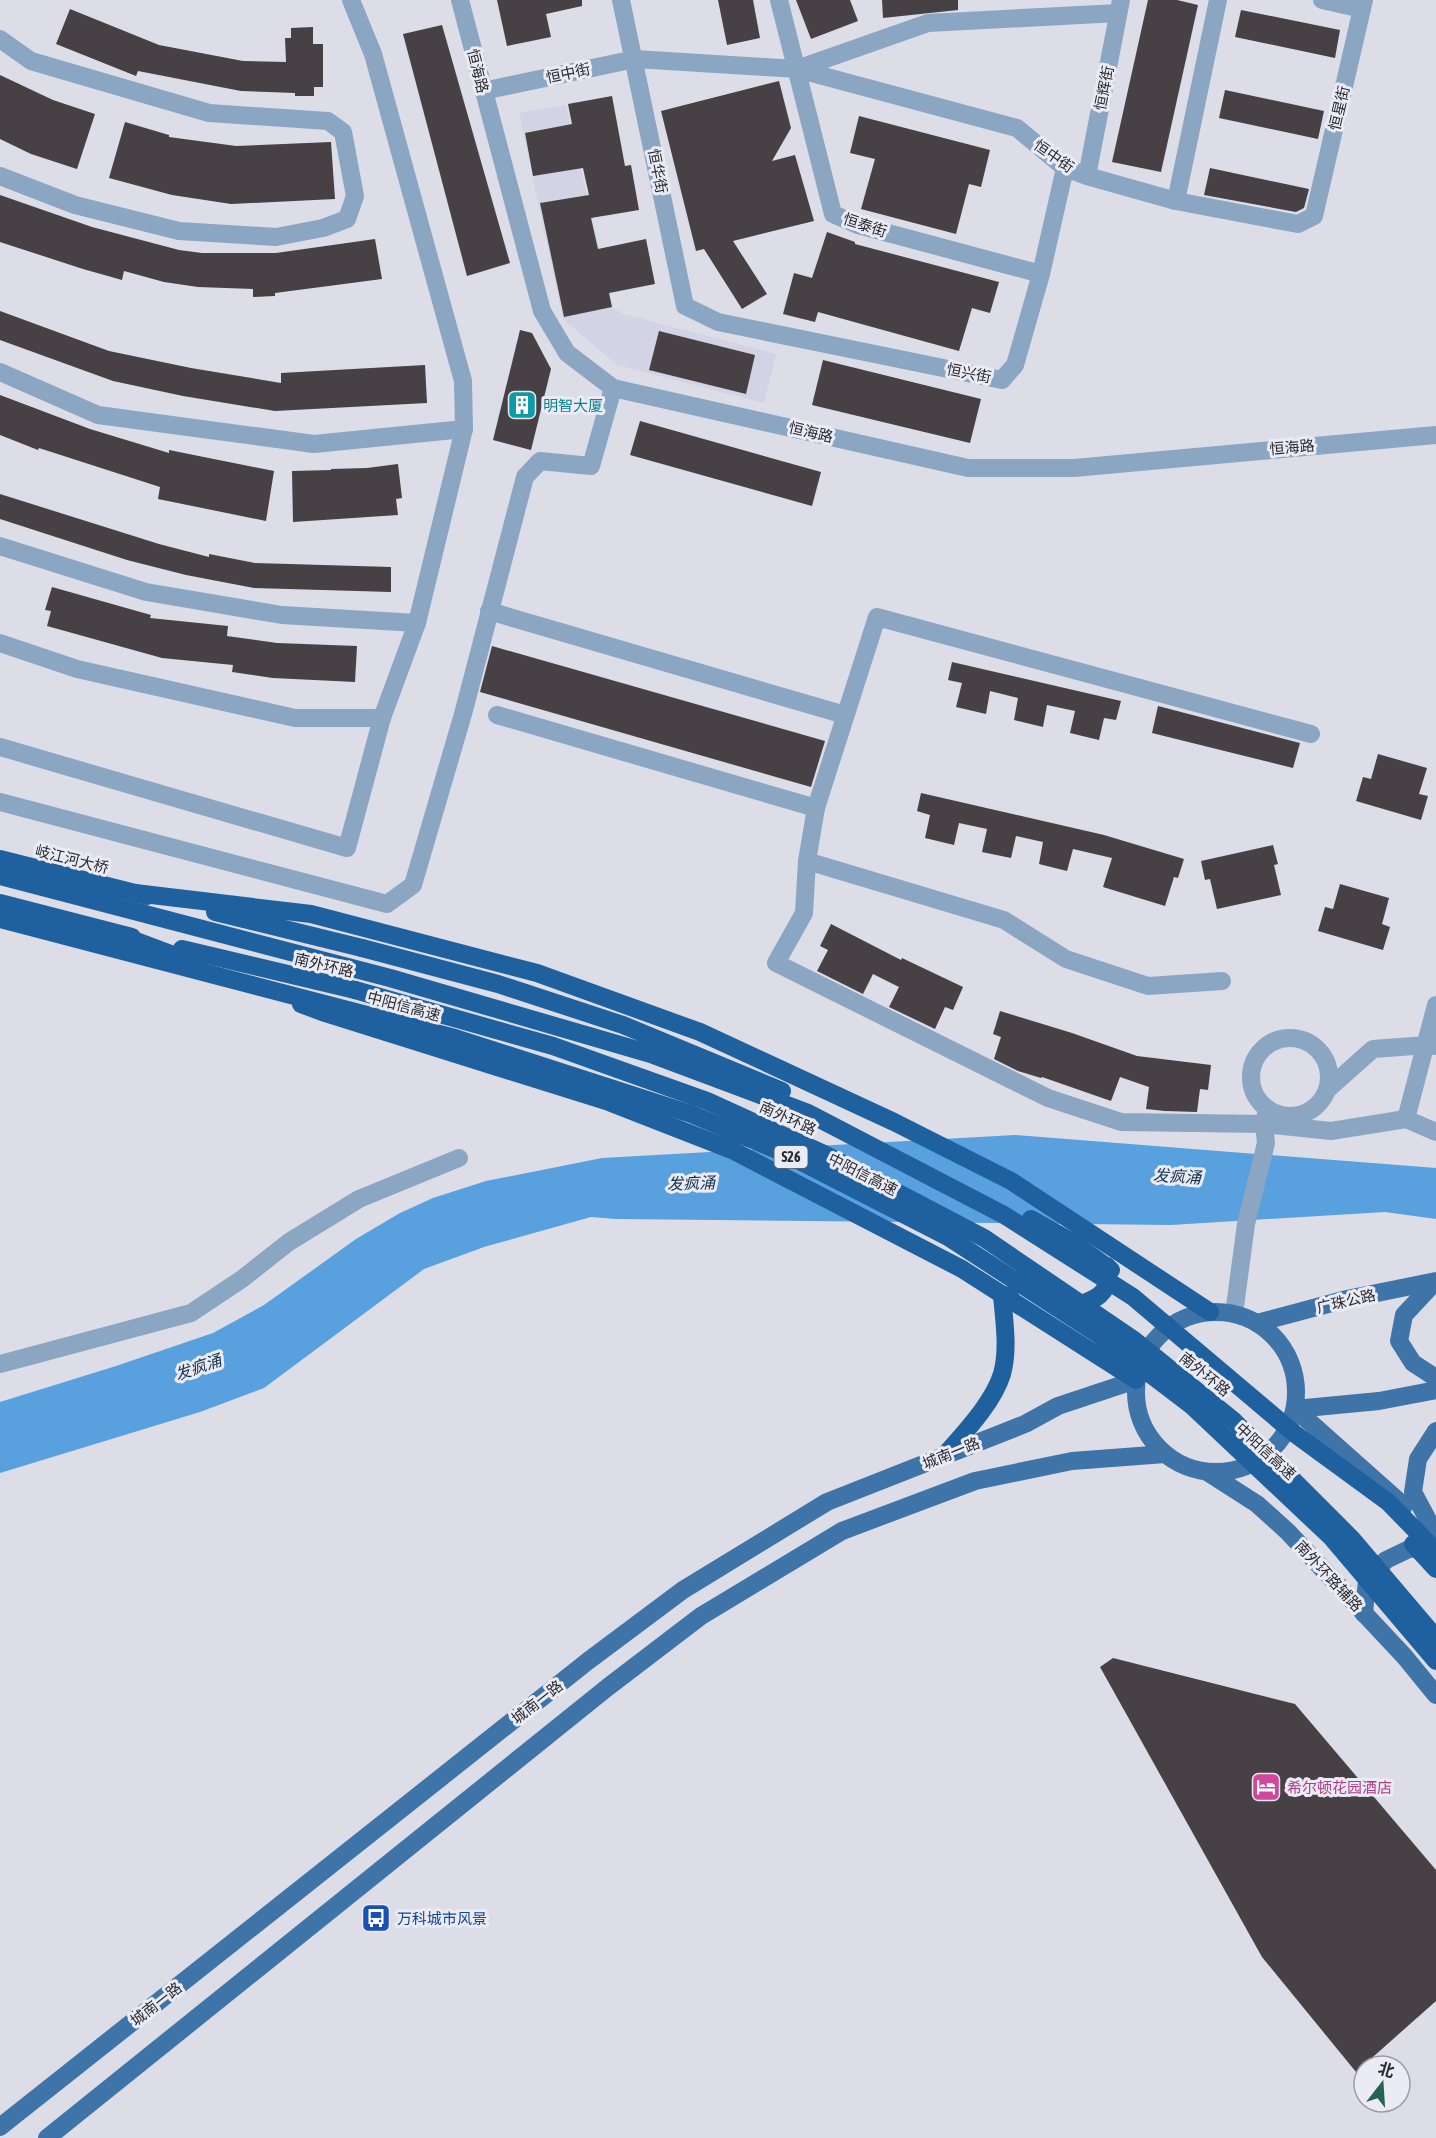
<svg xmlns="http://www.w3.org/2000/svg" width="1436" height="2138" viewBox="0 0 1436 2138" font-family="'Asap Condensed','Noto Sans SC',sans-serif">
<style>
.built{fill:#d2d3e4}
.water{fill:#58a0de}
.building{fill:#474045}
.lines{fill:none;stroke-linecap:round;stroke-linejoin:round}
.minor{stroke:#8aa6c3;stroke-width:18}
.major{stroke:#3f74a8;stroke-width:18}
.highway{stroke:#1e619e;stroke-width:18}
.highway-bridge{stroke:#1e619e;stroke-width:18}
.labels{text-anchor:middle;dominant-baseline:central;stroke-width:6;stroke-linejoin:round;paint-order:stroke}
.shield{fill:#eaebf5;stroke:#64646a;stroke-width:1.5}
.shield-label{font-size:14px;font-weight:bold;fill:#2a2a2e}
.street-label{font-size:15px;fill:#2a2a2e;stroke:#eaebf5}
.culture-label{font-size:15px;fill:#0d838f;stroke:#eaebf5;text-anchor:start}
.hotel-label{font-size:15px;fill:#b23c85;stroke:#eaebf5;text-anchor:start}
.transit-label{font-size:15px;fill:#164399;stroke:#eaebf5;text-anchor:start}
.water-label{font-size:16px;font-style:italic;fill:#12314a;stroke:#eaebf5}
</style>
<rect width="100%" height="100%" fill="#dcdde7"/>
<polygon class="built" points="566,105 613,308 623,314 776,354 764,403 617,365 563,319 519,113"/>
<polygon class="water" points="1015,1135 1436,1168 1436,1219 1385,1212 1171,1225 616,1219 591,1217 484,1247 424,1269 264,1388 200,1412 0,1473 0,1402 116,1366 213,1333 264,1305 356,1239 400,1213 433,1198 486,1181 602,1158"/>
<g class="building">
<polygon points="497,0 582,0 582,6 546,14 551,37 507,46"/>
<polygon points="718,0 753,0 760,38 727,45"/>
<polygon points="796,0 850,0 858,21 811,39"/>
<polygon points="882,0 958,0 958,10 883,18"/>
<polygon points="1148,0 1177,0 1198,5 1161,172 1112,162"/>
<polygon points="70,9 159,45 243,61 286,62 285,38 291,38 291,28 313,27 313,44 323,44 323,87 314,87 314,96 295,96 295,93 241,91 138,71 136,76 56,44"/>
<polygon points="1241,10 1340,30 1335,58 1235,37"/>
<polygon points="442,25 510,263 467,276 403,34"/>
<polygon points="0,75 53,100 95,114 77,169 31,154 0,139"/>
<polygon points="779,81 791,128 772,161 795,155 814,221 733,241 767,294 742,309 704,249 696,251 661,111"/>
<polygon points="1225,90 1324,111 1318,139 1219,118"/>
<polygon points="612,96 625,166 631,165 639,210 591,218 598,249 646,239 655,284 609,293 612,307 564,317 540,203 589,195 583,168 533,176 525,133 572,124 568,104"/>
<polygon points="859,116 990,150 981,187 969,184 956,234 861,209 875,159 850,153"/>
<polygon points="125,122 169,135 169,137 236,146 331,142 335,199 231,204 172,195 109,178"/>
<polygon points="1210,168 1309,189 1304,208 1296,212 1204,195"/>
<polygon points="0,195 92,227 179,250 202,253 276,253 375,239 382,279 275,293 275,296 253,297 253,289 198,287 164,282 124,271 122,280 83,269 0,242"/>
<polygon points="827,232 855,242 855,244 999,282 990,313 972,308 959,351 818,312 815,322 783,314 794,273 812,278"/>
<polygon points="0,311 109,351 191,368 281,383 281,373 425,365 427,403 275,411 183,396 113,381 0,340"/>
<polygon points="520,330 532,333 551,369 531,450 493,440"/>
<polygon points="659,331 755,355 746,394 649,370"/>
<polygon points="823,360 981,399 970,443 812,405"/>
<polygon points="0,395 90,429 169,453 169,450 274,471 266,521 158,499 160,487 39,448 38,450 0,435"/>
<polygon points="640,421 821,472 812,506 630,455"/>
<polygon points="398,464 402,498 396,499 398,515 293,522 292,471 331,470 331,469 367,468"/>
<polygon points="0,494 159,544 209,557 209,554 255,563 391,567 391,592 254,588 186,575 127,560 0,519"/>
<polygon points="52,587 151,615 150,618 228,626 227,636 277,643 357,646 355,682 273,678 232,672 233,665 162,658 47,626 51,611 45,610"/>
<polygon points="492,646 825,741 811,787 480,692"/>
<polygon points="952,662 1121,701 1116,720 1104,718 1099,740 1070,733 1075,711 1047,705 1043,727 1014,720 1018,698 990,691 986,714 956,707 962,683 948,680"/>
<polygon points="1158,706 1300,743 1293,768 1152,733"/>
<polygon points="1378,754 1427,768 1419,794 1428,796 1421,820 1356,801 1363,777 1371,779"/>
<polygon points="921,793 1104,835 1184,859 1178,878 1174,877 1165,906 1103,887 1112,858 1073,849 1067,871 1039,864 1043,842 1016,836 1011,858 982,852 987,829 959,823 954,845 925,838 930,815 917,811"/>
<polygon points="1273,845 1278,864 1274,865 1281,895 1217,909 1210,879 1205,880 1201,861"/>
<polygon points="1340,884 1389,898 1382,924 1390,927 1383,950 1318,931 1325,907 1333,909"/>
<polygon points="831,924 901,960 902,958 963,987 953,1010 945,1007 935,1029 889,1007 899,987 873,974 863,994 817,971 828,950 820,946"/>
<polygon points="1000,1011 1072,1033 1137,1056 1211,1065 1208,1090 1200,1089 1197,1112 1165,1111 1146,1109 1149,1087 1120,1077 1111,1101 1042,1077 1041,1078 1018,1071 994,1059 1001,1037 993,1034"/>
<polygon points="1113,1658 1295,1704 1436,1870 1436,2001 1356,2072 1262,1957 1100,1667"/>
</g>
<g class="lines">
<g class="minor">
<polyline points="460,0 542,311 567,353 613,388 968,468 1074,468 1436,435"/>
<polyline points="621,0 685,306 718,322 1002,380 1015,365 1041,274 1065,168"/>
<polyline points="779,0 833,214 858,225 1041,274"/>
<polyline points="1322,0 1362,9"/>
<polyline points="0,39 31,61 209,113 328,121 343,132 355,196 347,219 323,228 276,237 179,231 75,205 0,176"/>
<polyline points="797,69 928,23 1118,13"/>
<polyline points="483,91 635,59 797,69 1017,128 1065,168 1087,176 1176,201 1298,224 1314,216 1364,0"/>
<polyline points="1087,176 1121,0"/>
<polyline points="1176,201 1218,0"/>
<polyline points="0,372 98,415 314,444 464,429"/>
<polyline points="0,546 146,592 282,615 417,623"/>
<polyline points="489,611 845,715"/>
<polyline points="0,643 77,669 295,718 382,718"/>
<polyline points="497,715 816,808"/>
<polyline points="1311,734 877,617 816,808 807,861 804,913 776,963 1048,1098 1121,1122 1264,1124 1331,1131 1406,1119 1436,1132"/>
<polyline points="0,747 347,848 382,718 417,623 464,429 463,381 373,54 351,0"/>
<polyline points="0,802 387,904 413,885 463,714 525,477 540,461 591,466 613,388"/>
<polyline points="807,861 1004,920 1066,959 1148,986 1222,981"/>
<circle cx="1290" cy="1077" r="39"/>
<polyline points="1328,1089 1373,1049 1427,1045 1436,1046"/>
<polyline points="1406,1119 1436,1005"/>
<polyline points="1234,1314 1246,1224 1266,1143 1264,1124 1266,1114"/>
<polyline points="0,1364 191,1313 242,1279 289,1242 359,1199 459,1158"/>
</g>
<g class="major">
<polyline points="1435,1282 1404,1315 1399,1341 1413,1363 1436,1378"/>
<circle cx="1216" cy="1392" r="80"/>
<polyline points="1257,1323 1347,1299 1436,1281"/>
<polyline points="1295,1409 1404,1506"/>
<polyline points="1295,1409 1379,1401 1436,1390"/>
<polyline points="1436,1431 1418,1459 1413,1492 1436,1535"/>
<polyline points="1207,1472 1257,1504 1288,1532 1405,1657 1436,1695"/>
<polyline points="1364,1614 1367,1580 1386,1560 1409,1549 1428,1547"/>
<polyline points="0,2127 588,1661 683,1590 827,1502 1025,1424 1058,1406 1136,1380"/>
<polyline points="47,2138 608,1687 701,1616 842,1531 975,1481 1072,1461 1165,1454"/>
</g>
<g class="highway">
<polyline points="0,859 147,896"/>
<polyline points="135,893 311,914 537,973 700,1032 894,1122 1011,1181 1210,1312"/>
<polyline points="0,903 132,937"/>
<polyline points="215,912 362,948"/>
<polyline points="120,935 197,964"/>
<polyline points="182,949 355,990"/>
<polyline points="301,1004 325,1013 609,1102 732,1150 962,1269 1136,1380"/>
<path d="M1069 1308C1092 1301 1113 1296 1107 1266"/>
<path d="M945 1455C964 1433 993 1403 1002 1374 1009 1349 1004 1320 1002 1295L1010 1296"/>
</g>
<g class="highway-bridge">
<polyline points="0,876 390,978 651,1054 808,1113 1004,1215 1133,1297 1295,1434 1388,1502 1436,1551"/>
<polyline points="0,919 455,1038 691,1114 784,1153 948,1237 1099,1335 1191,1405 1331,1537 1436,1661"/>
<polyline points="362,948 498,984 623,1025 782,1091"/>
<polyline points="355,990 553,1046 707,1101 824,1154 984,1238 1134,1340 1234,1421 1352,1539 1436,1638"/>
<polyline points="1031,1219 1074,1243 1111,1270"/>
<polyline points="1413,1544 1436,1569"/>
</g>
</g>
<defs>
<g id="building-square" transform="scale(1.5)"><rect x="-9" y="-9" width="18" height="18" rx="4" fill="#0f9aa8" stroke="#eaebf5"/><path d="M-4-6H4V6H1V3H-1V6H-4ZM-2.5-4.3h1.7v1.8h-1.7ZM.8-4.3h1.7v1.8H.8ZM-2.5-1h1.7V.8h-1.7ZM.8-1h1.7V.8H.8Z" fill="#fff"/></g>
<g id="hotel-square" transform="scale(1.5)"><rect x="-9" y="-9" width="18" height="18" rx="4" fill="#d1479c" stroke="#eaebf5"/><path d="M-6-4.5h1.5V1H6V5H4.5V3h-9V5H-6ZM-4 0a1.8 1.8 0 1 1 3.6 0ZM.5 0V-2.5h3Q6-2.5 6 0Z" fill="#fff"/></g>
<g id="bus-square" transform="scale(1.5)"><rect x="-9" y="-9" width="18" height="18" rx="4" fill="#1a4fb4" stroke="#eaebf5"/><path d="M-5-6H5V4H4V6H2V4H-2V6H-4V4H-5ZM-3.5-4V0h7V-4ZM-3.5 1.2v1.5H-2V1.2ZM2 1.2v1.5H3.5V1.2Z" fill="#fff"/></g>
</defs>
<g fill-rule="evenodd">
<use href="#building-square" x="522" y="405"/>
<use href="#hotel-square" x="1266" y="1787"/>
<use href="#bus-square" x="376" y="1918"/>
</g>
<g class="labels">
<rect class="shield" x="774.5" y="1146" width="33" height="22" rx="4.5"/>
<g class="shield-label">
<text x="791" y="1157">S26</text>
</g>
<g class="street-label">
<text transform="translate(478 71) rotate(76)">恒海路</text>
<text transform="translate(568 73) rotate(-12)">恒中街</text>
<text transform="translate(1104 88) rotate(-79)">恒辉街</text>
<text transform="translate(1339 108) rotate(-77)">恒星街</text>
<text transform="translate(1054 156) rotate(35)">恒中街</text>
<text transform="translate(658 171) rotate(79)">恒华街</text>
<text transform="translate(865 225) rotate(18)">恒泰街</text>
<text transform="translate(969 373) rotate(11)">恒兴街</text>
<text transform="translate(811 432) rotate(13)">恒海路</text>
<text transform="translate(1292 447) rotate(-5)">恒海路</text>
<text transform="translate(72 859) rotate(14)">岐江河大桥</text>
<text transform="translate(324 965) rotate(13)">南外环路</text>
<text transform="translate(404 1006) rotate(15)">中阳信高速</text>
<text transform="translate(788 1118) rotate(24)">南外环路</text>
<text transform="translate(863 1174) rotate(27)">中阳信高速</text>
<text transform="translate(1346 1301) rotate(-13)">广珠公路</text>
<text transform="translate(1205 1374) rotate(39)">南外环路</text>
<text transform="translate(1266 1451) rotate(43)">中阳信高速</text>
<text transform="translate(951 1453) rotate(-22)">城南一路</text>
<text transform="translate(1329 1576) rotate(47)">南外环路辅路</text>
<text transform="translate(537 1702) rotate(-38)">城南一路</text>
<text transform="translate(156 2004) rotate(-38)">城南一路</text>
</g>
<g class="culture-label">
<text x="543" y="405">明智大厦</text>
</g>
<g class="hotel-label">
<text x="1287" y="1787">希尔顿花园酒店</text>
</g>
<g class="transit-label">
<text x="397" y="1918">万科城市风景</text>
</g>
<g class="water-label">
<text transform="translate(1177 1176) rotate(3)">发疯涌</text>
<text transform="translate(691 1183) rotate(-2)">发疯涌</text>
<text transform="translate(198 1367) rotate(-19)">发疯涌</text>
</g>
</g>
<g transform="translate(1382 2084) rotate(17)"><circle r="28" fill="#eaebf5" stroke="#9d9ea5" stroke-width="1.5"/>
<path d="M0-4.5L10 22L0 15L-10 22Z" fill="#246350"/>
<text y="-9" font-size="16" font-weight="bold" text-anchor="middle" fill="#2a2a2e">北</text>
</g>
</svg>
